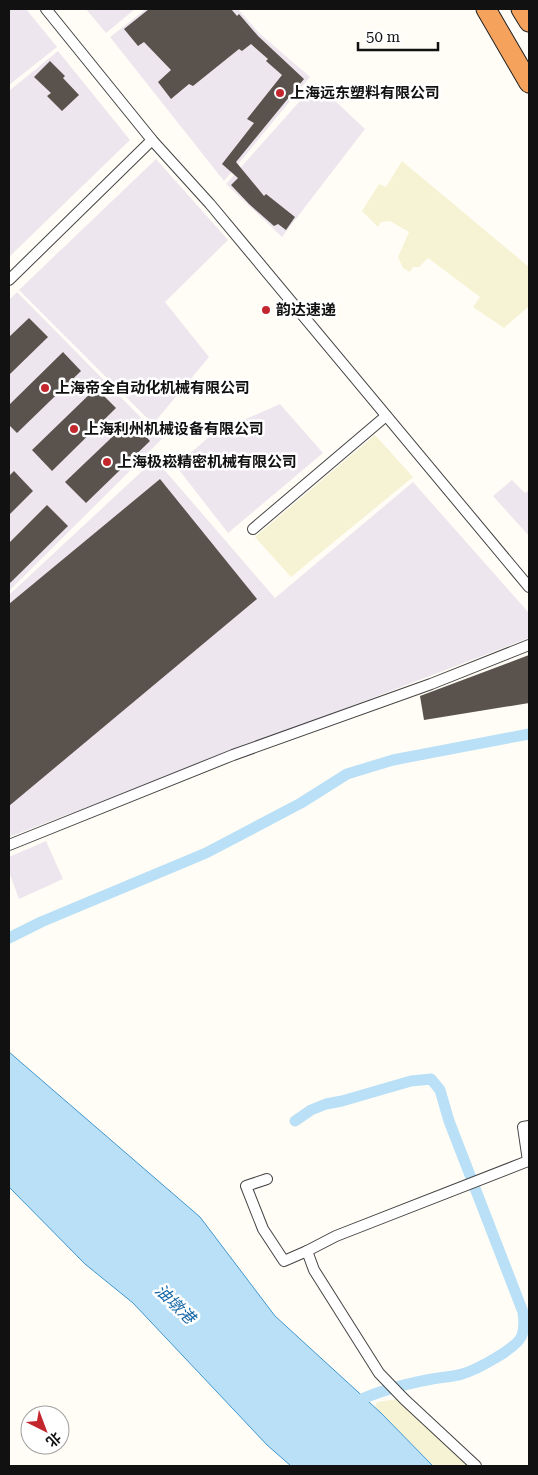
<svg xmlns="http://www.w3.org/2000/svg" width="538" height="1475" viewBox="0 0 538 1475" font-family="'Roboto Serif','Noto Sans SC',serif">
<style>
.industrial{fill:#eee6ef}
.farmland{fill:#f6f3d4}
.water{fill:#b9e0f7;stroke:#3f96cf}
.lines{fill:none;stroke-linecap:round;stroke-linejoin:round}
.canal{stroke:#b9e0f7;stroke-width:11}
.building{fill:#5a524d}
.minor-casing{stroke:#444;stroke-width:12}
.motorway-casing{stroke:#222;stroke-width:21}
.minor{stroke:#fff;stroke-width:10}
.motorway{stroke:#f5a25d;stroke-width:19}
.poi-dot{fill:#c4262e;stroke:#fff;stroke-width:2}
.labels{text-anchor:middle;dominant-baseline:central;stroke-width:5;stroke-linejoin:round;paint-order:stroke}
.poi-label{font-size:15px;font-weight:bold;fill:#111;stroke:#fff;text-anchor:start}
.water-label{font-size:16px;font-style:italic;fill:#1768a6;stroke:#fff}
</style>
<rect width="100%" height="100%" fill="#fffdf5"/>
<g class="industrial">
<polygon points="9,9 26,9 57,47 9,85"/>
<polygon points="86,9 135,9 106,33"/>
<polygon points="146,9 238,9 259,33 310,77 224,181 110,37"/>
<polygon points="58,51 130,140 9,257 9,91"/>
<polygon points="316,83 365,129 282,237 226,184"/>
<polygon points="156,159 228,240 165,302 209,357 153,424 19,290"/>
<polygon points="17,292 162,439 9,591 9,300"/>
<polygon points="280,404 323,453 228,533 176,466 212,434"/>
<polygon points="155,459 275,598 413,482 529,613 529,638 9,837 9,595"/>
<polygon points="512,480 525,493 529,490 529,536 493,496"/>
<polygon points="46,841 63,879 19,899 9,872 9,857"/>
</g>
<g class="farmland">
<polygon points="402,161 529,267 529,306 504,328 473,307 480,297 428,258 419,267 413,267 410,272 403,268 398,257 409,232 390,221 381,222 378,227 362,211 379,184 386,187"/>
<polygon points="375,435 413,477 291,577 255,537"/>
<polygon points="398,1399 469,1466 434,1466 375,1407 377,1402"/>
</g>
<polygon class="water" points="9,1052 200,1217 275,1316 381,1413 433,1466 291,1466 267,1445 133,1303 85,1264 9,1187"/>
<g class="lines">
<g class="canal">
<polyline points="9,938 41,922 206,853 301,803 347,774 393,760 529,734"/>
<path d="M295 1121 311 1110 326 1104 342 1101 411 1081 431 1079 440 1090 449 1121 523 1312C524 1319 525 1327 522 1335 518 1348 476 1370 462 1374 453 1377 442 1377 432 1379 405 1384 376 1391 352 1404"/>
</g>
</g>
<g class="building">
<polygon points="149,9 231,9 237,16 239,14 258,36 304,79 236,162 264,196 266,194 295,217 286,230 278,224 274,226 249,204 231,185 238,178 222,164 254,123 247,119 282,75 266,61 268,59 251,44 242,51 239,49 193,86 189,84 171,99 158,82 171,70 144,42 138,46 124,29"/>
<polygon points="50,61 65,76 63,78 79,95 62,111 47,96 51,93 34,77"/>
<polygon points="29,318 48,337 9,375 9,337"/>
<polygon points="63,352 81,371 17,433 9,425 9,405"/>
<polygon points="96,388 116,408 52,471 32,450"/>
<polygon points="130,420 150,441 86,503 65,482"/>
<polygon points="14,471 33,491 9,515 9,476"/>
<polygon points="160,479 257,599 9,806 9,604"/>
<polygon points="47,505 68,526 9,584 9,543"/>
<polygon points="529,655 529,703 424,720 420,696"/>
</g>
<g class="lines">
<g class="minor-casing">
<g id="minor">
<polyline points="46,9 152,140 210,204 529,587"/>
<polyline points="9,280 152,140"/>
<polyline points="253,529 386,416"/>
<polyline points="9,845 233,755 431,684 529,645"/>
<polyline points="267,1179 246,1186 263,1229 284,1261 307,1251"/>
<polyline points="476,1466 404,1399 379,1373 314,1270 307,1251 336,1236 528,1161 523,1127 529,1126"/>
</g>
</g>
<g class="motorway-casing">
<g id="motorway">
<polyline points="486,9 529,83"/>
<polyline points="521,9 529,22"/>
</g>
</g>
<use href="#minor" class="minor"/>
<use href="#motorway" class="motorway"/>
</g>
<g class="poi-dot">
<circle cx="280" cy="93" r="5"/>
<circle cx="266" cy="310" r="5"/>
<circle cx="45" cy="388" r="5"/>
<circle cx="74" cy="429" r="5"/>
<circle cx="107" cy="462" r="5"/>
</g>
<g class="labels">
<g class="poi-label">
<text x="290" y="93">上海远东塑料有限公司</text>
<text x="276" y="310">韵达速递</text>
<text x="55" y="388">上海帝全自动化机械有限公司</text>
<text x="84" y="429">上海利州机械设备有限公司</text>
<text x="117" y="462">上海极崧精密机械有限公司</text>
</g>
<g class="water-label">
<text transform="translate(175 1304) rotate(44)">油墩港</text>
</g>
</g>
<rect width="538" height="1475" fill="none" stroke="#111111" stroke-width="20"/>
<g transform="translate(45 1430) rotate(138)"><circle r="24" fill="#ffffff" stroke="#a0a0a0"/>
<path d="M0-4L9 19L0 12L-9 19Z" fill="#c4262e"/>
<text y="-8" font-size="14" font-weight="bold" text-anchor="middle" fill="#111111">北</text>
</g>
<path d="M358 42v8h80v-8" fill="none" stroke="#111111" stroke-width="2.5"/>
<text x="366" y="42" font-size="15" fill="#111111" stroke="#ffffff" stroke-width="4" paint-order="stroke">50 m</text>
</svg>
